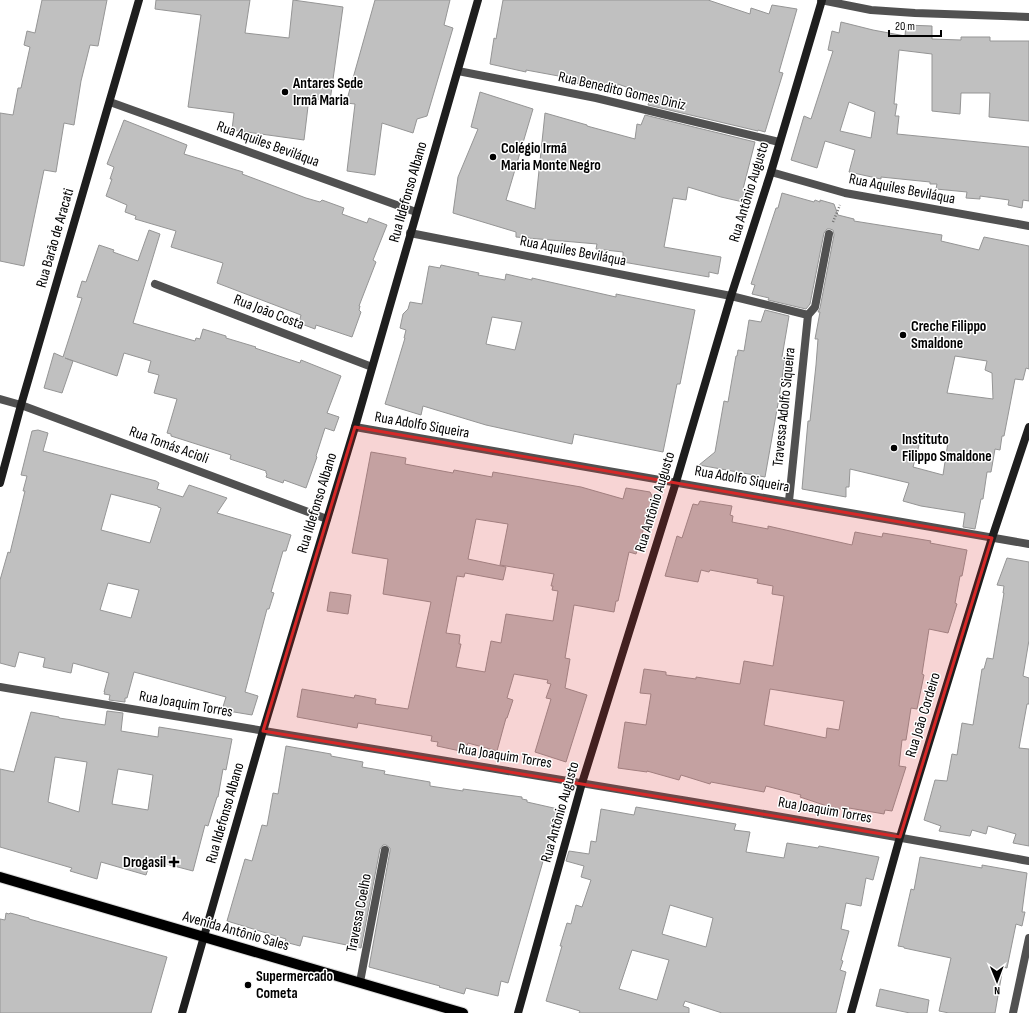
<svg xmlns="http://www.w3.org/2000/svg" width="1029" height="1013" viewBox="0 0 1029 1013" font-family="'Sofia Sans Condensed',sans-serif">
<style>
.building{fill:#c0c0c0;stroke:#959595;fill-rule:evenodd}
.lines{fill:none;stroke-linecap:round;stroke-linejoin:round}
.primary-casing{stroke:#dbdbdb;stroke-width:12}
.path{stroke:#737373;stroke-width:2.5;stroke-dasharray:1 2;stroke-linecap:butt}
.lane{stroke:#515151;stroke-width:8}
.street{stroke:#515151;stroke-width:8}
.secondary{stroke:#1e1e1e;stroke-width:8}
.primary{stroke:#000;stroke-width:10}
.marked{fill:#d62828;fill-opacity:0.2;stroke:#d62828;stroke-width:3;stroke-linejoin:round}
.poi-dot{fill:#000;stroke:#fff;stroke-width:1.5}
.labels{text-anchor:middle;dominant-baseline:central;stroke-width:3;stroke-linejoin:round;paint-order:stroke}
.poi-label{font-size:15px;font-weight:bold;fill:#000;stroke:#fff;text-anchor:start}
.street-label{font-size:15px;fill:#000;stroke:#fff}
</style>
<rect width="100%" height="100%" fill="#fff"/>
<g class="building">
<polygon points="42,0 107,0 98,46 90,45 81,81 74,125 64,123 56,172 44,170 24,266 0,261 0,113 13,115 18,88 21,88 30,47 24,45 27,31 35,33"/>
<polygon points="156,0 250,0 245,33 289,38 293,0 343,7 330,101 309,98 304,140 232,130 234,113 188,107 201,15 155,9"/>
<polygon points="375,0 450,0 444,25 453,28 427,116 417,119 413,133 382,123 375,175 347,171 355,104 346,103"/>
<polygon points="503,0 708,0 750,14 751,8 769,14 772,5 797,9 779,72 783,73 765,132 758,130 758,131 648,105 651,96 618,84 617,88 581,81 581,84 563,81 564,77 526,70 526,72 490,64 494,38 496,39"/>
<path d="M841 22 873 30 905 36 906 25 932 26V39L961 40V37H990V41H1029V121L989 117 990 93H961L960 114 932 111V54L899 50 894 104H897L895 116H899L897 134 1029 147V201L1023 200 1022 208 1008 205 1009 200 980 196V199L966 198 967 192 936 189 937 184H930V182L881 177V179L849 172 855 150 825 141 817 168 791 160 804 116 811 119 833 51 828 50 832 31 839 33ZM849 102 875 112 871 138 840 131Z"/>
<polygon points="480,92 533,109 506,200 535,209 545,113 587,125 587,126 635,139 637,124 641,125 645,115 755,142 743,189 746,190 743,202 721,197 688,187 686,200 673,198 664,247 721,257 718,274 709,272 709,277 623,262 623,252 596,249 597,244 516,237 516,232 453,213 458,177 478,129 471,127"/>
<polygon points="124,120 187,145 184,154 243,172 242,174 306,198 320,202 322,200 344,208 342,214 367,223 369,218 387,225 373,260 376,262 359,306 360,306 359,310 361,312 352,337 316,325 315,329 299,323 301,315 217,283 223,263 171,247 176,231 135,219 136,216 125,212 127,205 106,196 112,179 110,179 114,167 107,164"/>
<path d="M782 193 814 202 815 200 820 202V200L834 204 838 215 854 219V221L942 235 941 241 979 250 984 237 1029 246V369L1026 368 1023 380 1015 379 1004 436H1002L1000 450 995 449 991 472H987L983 499H981L975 529 963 527 965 513 921 506 903 501 909 483 850 469 849 487H846V497L802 489 808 421H810L816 365 818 339H815L820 312H818L820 308 834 235 833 230 830 229H827L824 233 810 304 806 309 768 300 769 298 752 294 755 285 751 284 776 208H778ZM955 356 987 361 985 370 992 373 993 399 947 393ZM921 438 948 442 943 475 913 467Z"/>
<polygon points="149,230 160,234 133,323 195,341 196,338 200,339 203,329 226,336 226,338 256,347 255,348 300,363 301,360 341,376 327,413 339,417 334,431 325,428 316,456 317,457 306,488 284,480 283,483 266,477 267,474 266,473 266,471 230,459 231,455 171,436 171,434 167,433 177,399 154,393 159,375 148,372 151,361 124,353 117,376 65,358 73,361 62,393 44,388 54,353 63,357 82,298 77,297 82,281 86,282 99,245 114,250 113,252 138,261"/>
<path d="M441 265 479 273 478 275 505 280 506 274 532 280V278L616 297V294L695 310 680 384H677L663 452 574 434 572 444 486 425 423 406 421 415 385 404 405 338H404L406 330 400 328 403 314 408 309 410 302 422 304 429 266 440 268ZM492 317 522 322 515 350 486 344Z"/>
<polygon points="765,310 789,316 782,357 785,358 779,398 765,477 699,465 715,452 724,401 728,402 736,356 737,356 738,350 744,351 749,320 761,322"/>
<path d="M38 430 48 433 43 451 156 481 159 483 157 489 183 497 189 485 227 498 217 513 291 535 286 551H283L271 592 274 593 269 609H267L245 692 258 696 252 715 222 710 226 697 134 672 127 698H125V702L109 700 110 695 104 694 105 692H104L109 673 73 663 71 673 43 667 45 658 19 652 15 667 0 663V580L8 552 10 553 25 491H23L27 476 21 475 32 431ZM111 494 158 506V507L161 508 150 543 101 530ZM108 583 139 590 131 618 100 610Z"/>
<path d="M371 452 406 458 405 464 453 473 454 470 492 477 493 472 581 487 623 499 626 488 650 492 653 498 636 554 629 552 618 601H616L614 612 574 605 565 658 570 659 565 688 587 695 566 762 535 752 551 699 546 698 551 684 547 683 548 680 514 674 507 698 513 700 507 718H506L497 751 468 743 465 752 437 746 438 742 431 741 432 736 358 723 357 728 297 717 302 689 354 698 355 695 376 699 375 704 408 709 431 602 383 594 388 559 352 553ZM476 519 508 524 500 565 554 574 551 586H553L552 590 558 591 553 621 506 614 501 643 491 641 485 672 456 667 461 644H459L460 635 446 633 457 576 464 577 465 573 503 580 506 567 468 559Z"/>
<path d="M700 501 732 506 730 515 733 516 732 522 768 529V526L852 545 855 532 882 537 883 533 931 541 930 543 967 550 962 576H960L955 603 957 604 948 633 929 629 922 674 924 675 917 709 911 708 906 740H902L899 766 906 767 892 811 885 810 884 814 849 808 848 810 833 808 800 797 801 795 766 786 764 792 711 782 710 784 681 775 679 780 647 771V772L618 768 625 722 646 725 651 694 640 693 644 669 666 672V675L696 679V677L740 684 744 661 773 666 784 596 772 594 773 586 757 583 758 579 710 570 709 572 701 570 698 582 665 576 677 536 682 538 693 504 698 505ZM770 689 844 701 839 730 827 728 826 738 764 725Z"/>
<polygon points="1007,558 1029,562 1029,640 1023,676 1029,678 1029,704 1027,704 1019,748 1029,749 1029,846 1013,843 1016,834 988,826 986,834 972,830 970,836 939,831 941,826 924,820 935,780 947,781 952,754 957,755 962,723 973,725 982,669 984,669 987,658 993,659 1004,593 1003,593 1004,586 997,585"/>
<polygon points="330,592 351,595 348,614 327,611"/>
<path d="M107 711 123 713 121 731 158 737 159 727 232 739 226 770 223 769 218 797H217L208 826 205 825 193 871 151 860 146 875 101 862 97 879 70 871 72 868 0 847V769L14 772 31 712 59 717V718L105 725ZM55 757 87 762 79 812 48 802ZM118 769 153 775 148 810 112 804Z"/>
<polygon points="286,746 331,754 331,756 363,762 362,767 385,771 384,774 430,782 430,786 463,791 463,789 522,797 522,799 527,800 527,802 558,809 508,983 501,981 498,996 466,988 464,994 439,987 440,986 369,967 390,851 390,848 386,845 383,845 380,849 361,948 303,936 300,946 285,942 286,939 227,921 245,859 252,861 262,825 267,826 273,793 278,794"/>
<path d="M636 807 736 824 734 830 750 832 746 852 784 858 787 843 818 848 819 846 879 857 873 880 866 878 861 906 846 903 841 929 849 931 841 960 843 961 840 970 846 972 836 1013H722L685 1001 683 1006 689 1008V1013H579L580 1011 546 1001 562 946H560L567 923 571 924 576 905 582 907 591 880 581 877 584 866 566 861 569 851 589 854 591 841 596 842 601 809 634 815ZM670 905 713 918 706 947 662 934ZM632 950 669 960 657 1000 619 989Z"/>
<polygon points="920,857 982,868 982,865 1027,873 1022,912 1025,912 1022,926 1016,924 1007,968 1003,967 995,1013 949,1013 939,1011 951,958 904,948 904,947 898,946 911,889 914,890"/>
<polygon points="6,913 9,914 10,913 29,918 29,919 167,957 151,1013 0,1013 0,919 5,920"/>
<polygon points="880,989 929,1000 927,1013 910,1013 876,1006"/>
</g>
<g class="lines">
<g class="primary-casing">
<polyline id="primary" points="0,877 463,1013"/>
</g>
<polyline class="path" points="833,222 840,205"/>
<g class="lane">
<polyline points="808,315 815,307 829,234"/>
<polyline points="360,982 385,850"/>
</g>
<g class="street">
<polyline points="821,0 871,10 915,13 1029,17"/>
<polyline points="458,71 596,98 779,142"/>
<polyline points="110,102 416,212"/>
<polyline points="771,172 845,193 1029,226"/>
<polyline points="410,233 731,296 808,315 789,501"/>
<polyline points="155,284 372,367"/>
<polyline points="0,399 21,405 327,519"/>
<polyline points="355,427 1029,544"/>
<path d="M0 687C343 745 687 798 1029 861"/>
<polyline points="1013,1013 1029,938"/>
</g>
<g class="secondary">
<polyline points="0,483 21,405 139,0"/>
<polyline points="182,1013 263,731 355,427 478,0"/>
<polyline points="518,1013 582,783 676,482 731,296 771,172 822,0"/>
<polyline points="851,1013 900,837 992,538 1029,427"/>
</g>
<use href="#primary" class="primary"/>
</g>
<path class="marked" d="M355 427 992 538 900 837 263 731Z"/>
<g class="poi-dot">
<circle cx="285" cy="92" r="4"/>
<circle cx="493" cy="157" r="4"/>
<circle cx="903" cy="335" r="4"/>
<circle cx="894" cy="448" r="4"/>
<path d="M172 856h4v4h4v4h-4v4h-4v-4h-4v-4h4z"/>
<circle cx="248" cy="985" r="4"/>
</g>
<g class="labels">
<g class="poi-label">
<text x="293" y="83">Antares Sede<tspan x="293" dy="17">Irmã Maria</tspan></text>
<text x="501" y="148">Colégio Irmã<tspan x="501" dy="17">Maria Monte Negro</tspan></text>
<text x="911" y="326">Creche Filippo<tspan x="911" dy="17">Smaldone</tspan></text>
<text x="902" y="439">Instituto<tspan x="902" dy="17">Filippo Smaldone</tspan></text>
<text x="166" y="862" text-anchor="end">Drogasil</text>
<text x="256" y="976">Supermercado<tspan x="256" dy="17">Cometa</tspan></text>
</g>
<g class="street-label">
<text transform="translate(622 91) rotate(13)">Rua Benedito Gomes Diniz</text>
<text transform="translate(268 144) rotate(20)">Rua Aquiles Beviláqua</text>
<text transform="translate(902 189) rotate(11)">Rua Aquiles Beviláqua</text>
<text transform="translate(408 192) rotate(-74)">Rua Ildefonso Albano</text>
<text transform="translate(749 192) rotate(-73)">Rua Antônio Augusto</text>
<text transform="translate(55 238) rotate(-74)">Rua Barão de Aracati</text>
<text transform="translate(573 251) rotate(11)">Rua Aquiles Beviláqua</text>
<text transform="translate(269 312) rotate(21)">Rua João Costa</text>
<text transform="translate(784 407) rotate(-84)">Travessa Adolfo Siqueira</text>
<text transform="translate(422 425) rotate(10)">Rua Adolfo Siqueira</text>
<text transform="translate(169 445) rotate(20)">Rua Tomás Acioli</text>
<text transform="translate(742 479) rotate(10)">Rua Adolfo Siqueira</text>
<text transform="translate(655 502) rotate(-73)">Rua Antônio Augusto</text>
<text transform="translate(317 503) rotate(-73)">Rua Ildefonso Albano</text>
<text transform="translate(186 704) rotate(10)">Rua Joaquim Torres</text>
<text transform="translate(923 715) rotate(-73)">Rua João Cordeiro</text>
<text transform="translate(505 756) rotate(9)">Rua Joaquim Torres</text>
<text transform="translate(825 810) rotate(10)">Rua Joaquim Torres</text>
<text transform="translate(560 812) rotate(-74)">Rua Antônio Augusto</text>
<text transform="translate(225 813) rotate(-74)">Rua Ildefonso Albano</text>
<text transform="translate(359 913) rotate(-79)">Travessa Coelho</text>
<text transform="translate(236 931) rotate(16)">Avenida Antônio Sales</text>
</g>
</g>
<g transform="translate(997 981) rotate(179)" stroke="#ffffff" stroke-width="3" paint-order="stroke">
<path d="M0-3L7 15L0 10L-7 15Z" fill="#000000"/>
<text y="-6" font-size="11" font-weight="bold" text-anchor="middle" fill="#000000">N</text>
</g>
<path d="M889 30v6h52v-6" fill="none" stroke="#000000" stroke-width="2"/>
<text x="895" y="30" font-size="12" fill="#000000" stroke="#ffffff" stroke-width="3" paint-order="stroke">20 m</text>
</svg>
